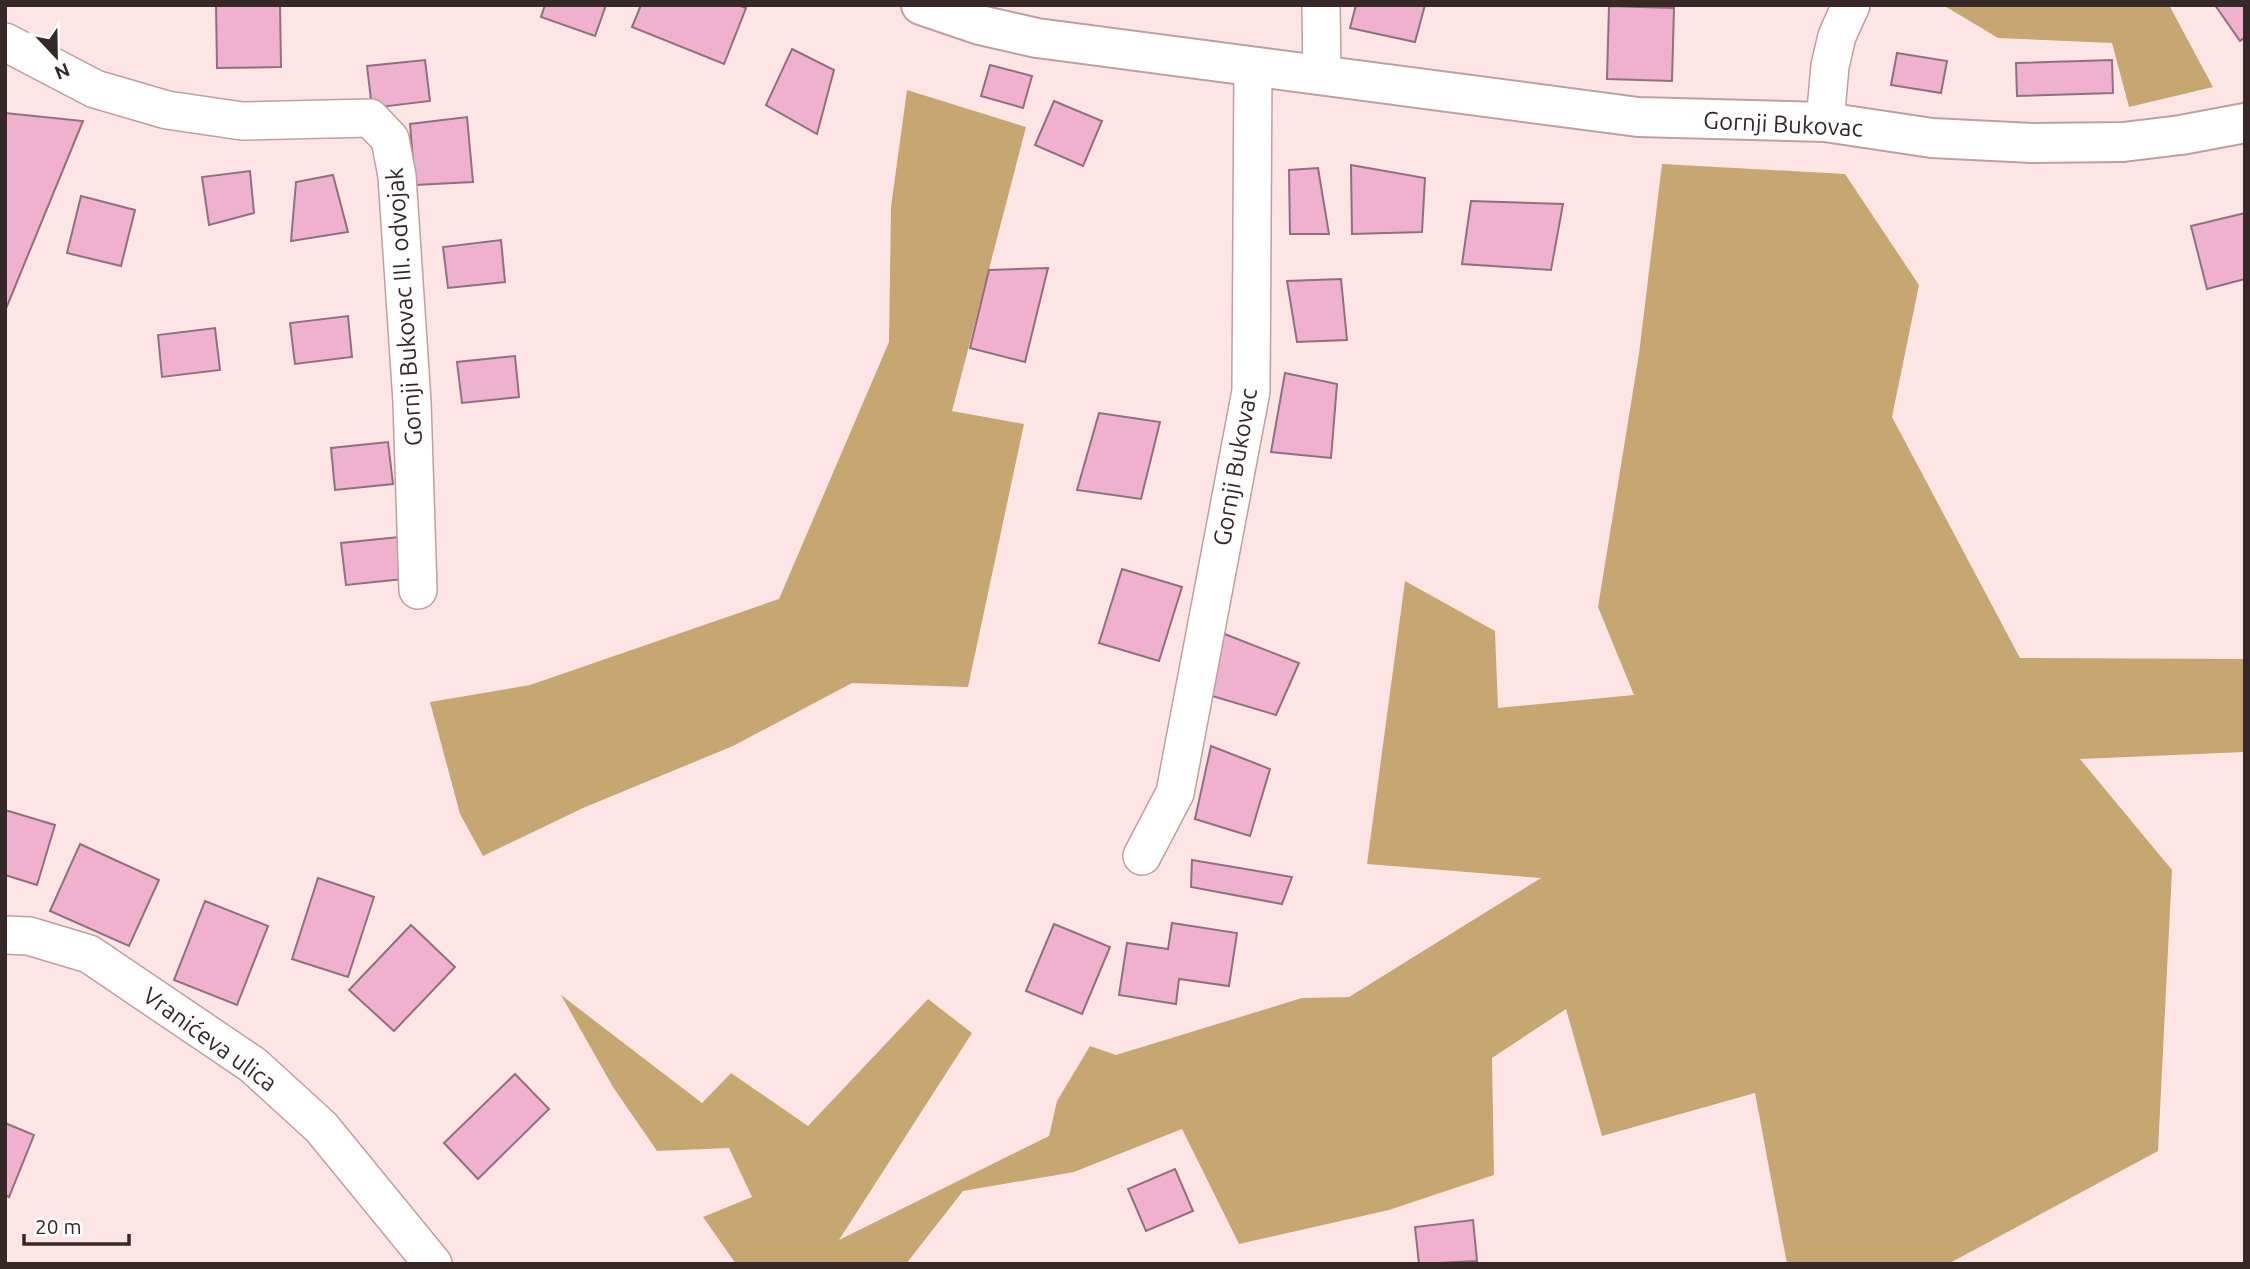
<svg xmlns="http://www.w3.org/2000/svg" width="2250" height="1269" viewBox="0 0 2250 1269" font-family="Ubuntu,sans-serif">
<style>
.forest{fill:#c6a771}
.building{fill:#efb1ce;stroke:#90707f;stroke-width:2}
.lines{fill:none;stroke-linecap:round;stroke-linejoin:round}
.street-casing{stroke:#c39e9d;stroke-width:40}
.secondary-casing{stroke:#c39e9d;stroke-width:42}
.street{stroke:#fff;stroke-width:37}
.secondary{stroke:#fff;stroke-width:38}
.labels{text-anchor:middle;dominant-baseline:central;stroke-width:6;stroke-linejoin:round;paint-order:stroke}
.street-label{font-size:24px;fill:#372828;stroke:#fff}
</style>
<rect width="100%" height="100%" fill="#fee5e5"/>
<g class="forest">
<polygon points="1943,5 2169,5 2213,87 2129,107 2112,43 1998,38"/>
<polygon points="907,90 1026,127 952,411 1024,424 968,687 852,683 733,746 583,808 483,856 460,814 430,702 530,685 779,599 889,342 891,207"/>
<polygon points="1662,164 1845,174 1919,285 1892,417 2020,658 2245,659 2245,752 2080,759 2172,870 2158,1151 1948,1264 1787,1264 1755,1093 1602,1136 1566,1009 1492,1058 1494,1175 1389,1210 1239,1244 1182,1129 1074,1172 963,1191 906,1264 839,1264 835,1262 833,1264 736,1264 703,1217 752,1197 729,1148 657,1151 613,1087 561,995 702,1103 731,1073 808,1126 928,999 972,1033 839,1240 1049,1136 1057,1101 1090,1046 1116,1055 1302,998 1349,997 1541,878 1367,864 1405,581 1495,631 1498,708 1634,695 1598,607 1639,354"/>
</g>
<g class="building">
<polygon points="216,5 280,5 281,67 217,68"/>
<polygon points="545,5 606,5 595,36 541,17"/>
<polygon points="641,5 738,5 746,8 724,64 632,27"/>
<polygon points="1356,5 1425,5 1415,42 1350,28"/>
<polygon points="2215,5 2245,5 2245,37 2240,41"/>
<polygon points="1609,6 1674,8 1672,81 1607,79"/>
<polygon points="792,49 834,70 817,134 766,105"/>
<polygon points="1897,53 1947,61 1941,93 1891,85"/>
<polygon points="425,60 430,101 372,108 367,66"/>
<polygon points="2112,60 2113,93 2017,96 2016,63"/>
<polygon points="990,65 1032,76 1023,108 981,96"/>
<polygon points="1054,101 1102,121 1083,166 1035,145"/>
<polygon points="5,113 83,121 5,311"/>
<polygon points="467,117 473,182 415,185 410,124"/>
<polygon points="1351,165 1425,178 1422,232 1352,234"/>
<polygon points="1318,168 1329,234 1290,234 1289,170"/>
<polygon points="250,171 254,213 209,225 202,177"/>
<polygon points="333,175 348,232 291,241 296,182"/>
<polygon points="81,196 135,210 121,266 67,253"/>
<polygon points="1471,201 1563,204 1551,270 1462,264"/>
<polygon points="2245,213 2245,279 2207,289 2191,226"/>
<polygon points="501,240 505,282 448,288 443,247"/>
<polygon points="1048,268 1025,362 970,348 989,270"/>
<polygon points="1341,279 1347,340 1297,342 1287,281"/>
<polygon points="348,316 352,357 295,364 290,323"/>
<polygon points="215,328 220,370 162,377 158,335"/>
<polygon points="515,356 519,397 462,403 457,362"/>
<polygon points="1285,373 1337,384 1331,458 1271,452"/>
<polygon points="1099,413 1160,422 1141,499 1077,490"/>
<polygon points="388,442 393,484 335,490 331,448"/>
<polygon points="399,537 403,579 346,585 341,543"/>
<polygon points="1122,569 1182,587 1159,661 1099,643"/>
<polygon points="1222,633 1299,663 1276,715 1209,695"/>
<polygon points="1211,746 1270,769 1250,836 1195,819"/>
<polygon points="5,810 55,825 37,885 5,875"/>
<polygon points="80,844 159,880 129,946 50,911"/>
<polygon points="1192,860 1292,877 1282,904 1191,887"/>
<polygon points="318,878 374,897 348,977 292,959"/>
<polygon points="205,901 268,926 237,1005 174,980"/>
<polygon points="1172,923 1237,933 1229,986 1179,979 1176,1004 1119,995 1127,943 1168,949"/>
<polygon points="1054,924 1110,947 1082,1014 1026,991"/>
<polygon points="411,925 455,967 394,1031 349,990"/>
<polygon points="515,1074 549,1109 478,1179 444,1143"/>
<polygon points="5,1123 34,1135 9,1197 5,1195"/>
<polygon points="1175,1169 1193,1211 1146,1231 1128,1189"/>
<polygon points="1473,1220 1477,1261 1419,1264 1415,1227"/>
</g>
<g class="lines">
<g class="street-casing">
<g id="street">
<polyline points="1321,5 1322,75"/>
<polyline points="5,42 95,89 167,110 242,121 370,118 390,139 397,176 412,402 418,590"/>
<polyline points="1825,122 1830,66 1837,36 1851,5"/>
<polyline points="1142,856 1175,793 1251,391 1253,67"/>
<polyline points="5,935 29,936 89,954 253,1065 321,1127 433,1264"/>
</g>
</g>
<g class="secondary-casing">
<polyline id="secondary" points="921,5 980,25 1037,38 1638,117 1825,122 1932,138 2032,143 2123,142 2181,135 2245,123"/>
</g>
<use href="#street" class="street"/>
<use href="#secondary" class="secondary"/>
</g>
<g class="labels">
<g class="street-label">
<text transform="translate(1783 124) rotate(3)">Gornji Bukovac</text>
<text transform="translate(404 307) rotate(-94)">Gornji Bukovac III. odvojak</text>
<text transform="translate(1235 467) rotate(-80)">Gornji Bukovac</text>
<text transform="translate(210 1039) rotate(36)">Vranićeva ulica</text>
</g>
</g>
<rect width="2250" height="1269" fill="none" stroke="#372828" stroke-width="14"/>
<g transform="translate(56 56) rotate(158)" stroke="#ffffff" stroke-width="5" paint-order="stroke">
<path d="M0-5L12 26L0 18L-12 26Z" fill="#372828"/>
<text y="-10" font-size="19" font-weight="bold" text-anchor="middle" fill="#372828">N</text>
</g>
<path d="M24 1234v10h105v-10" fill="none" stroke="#372828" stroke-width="3.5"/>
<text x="35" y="1234" font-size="21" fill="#372828" stroke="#ffffff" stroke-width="5" paint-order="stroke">20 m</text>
</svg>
